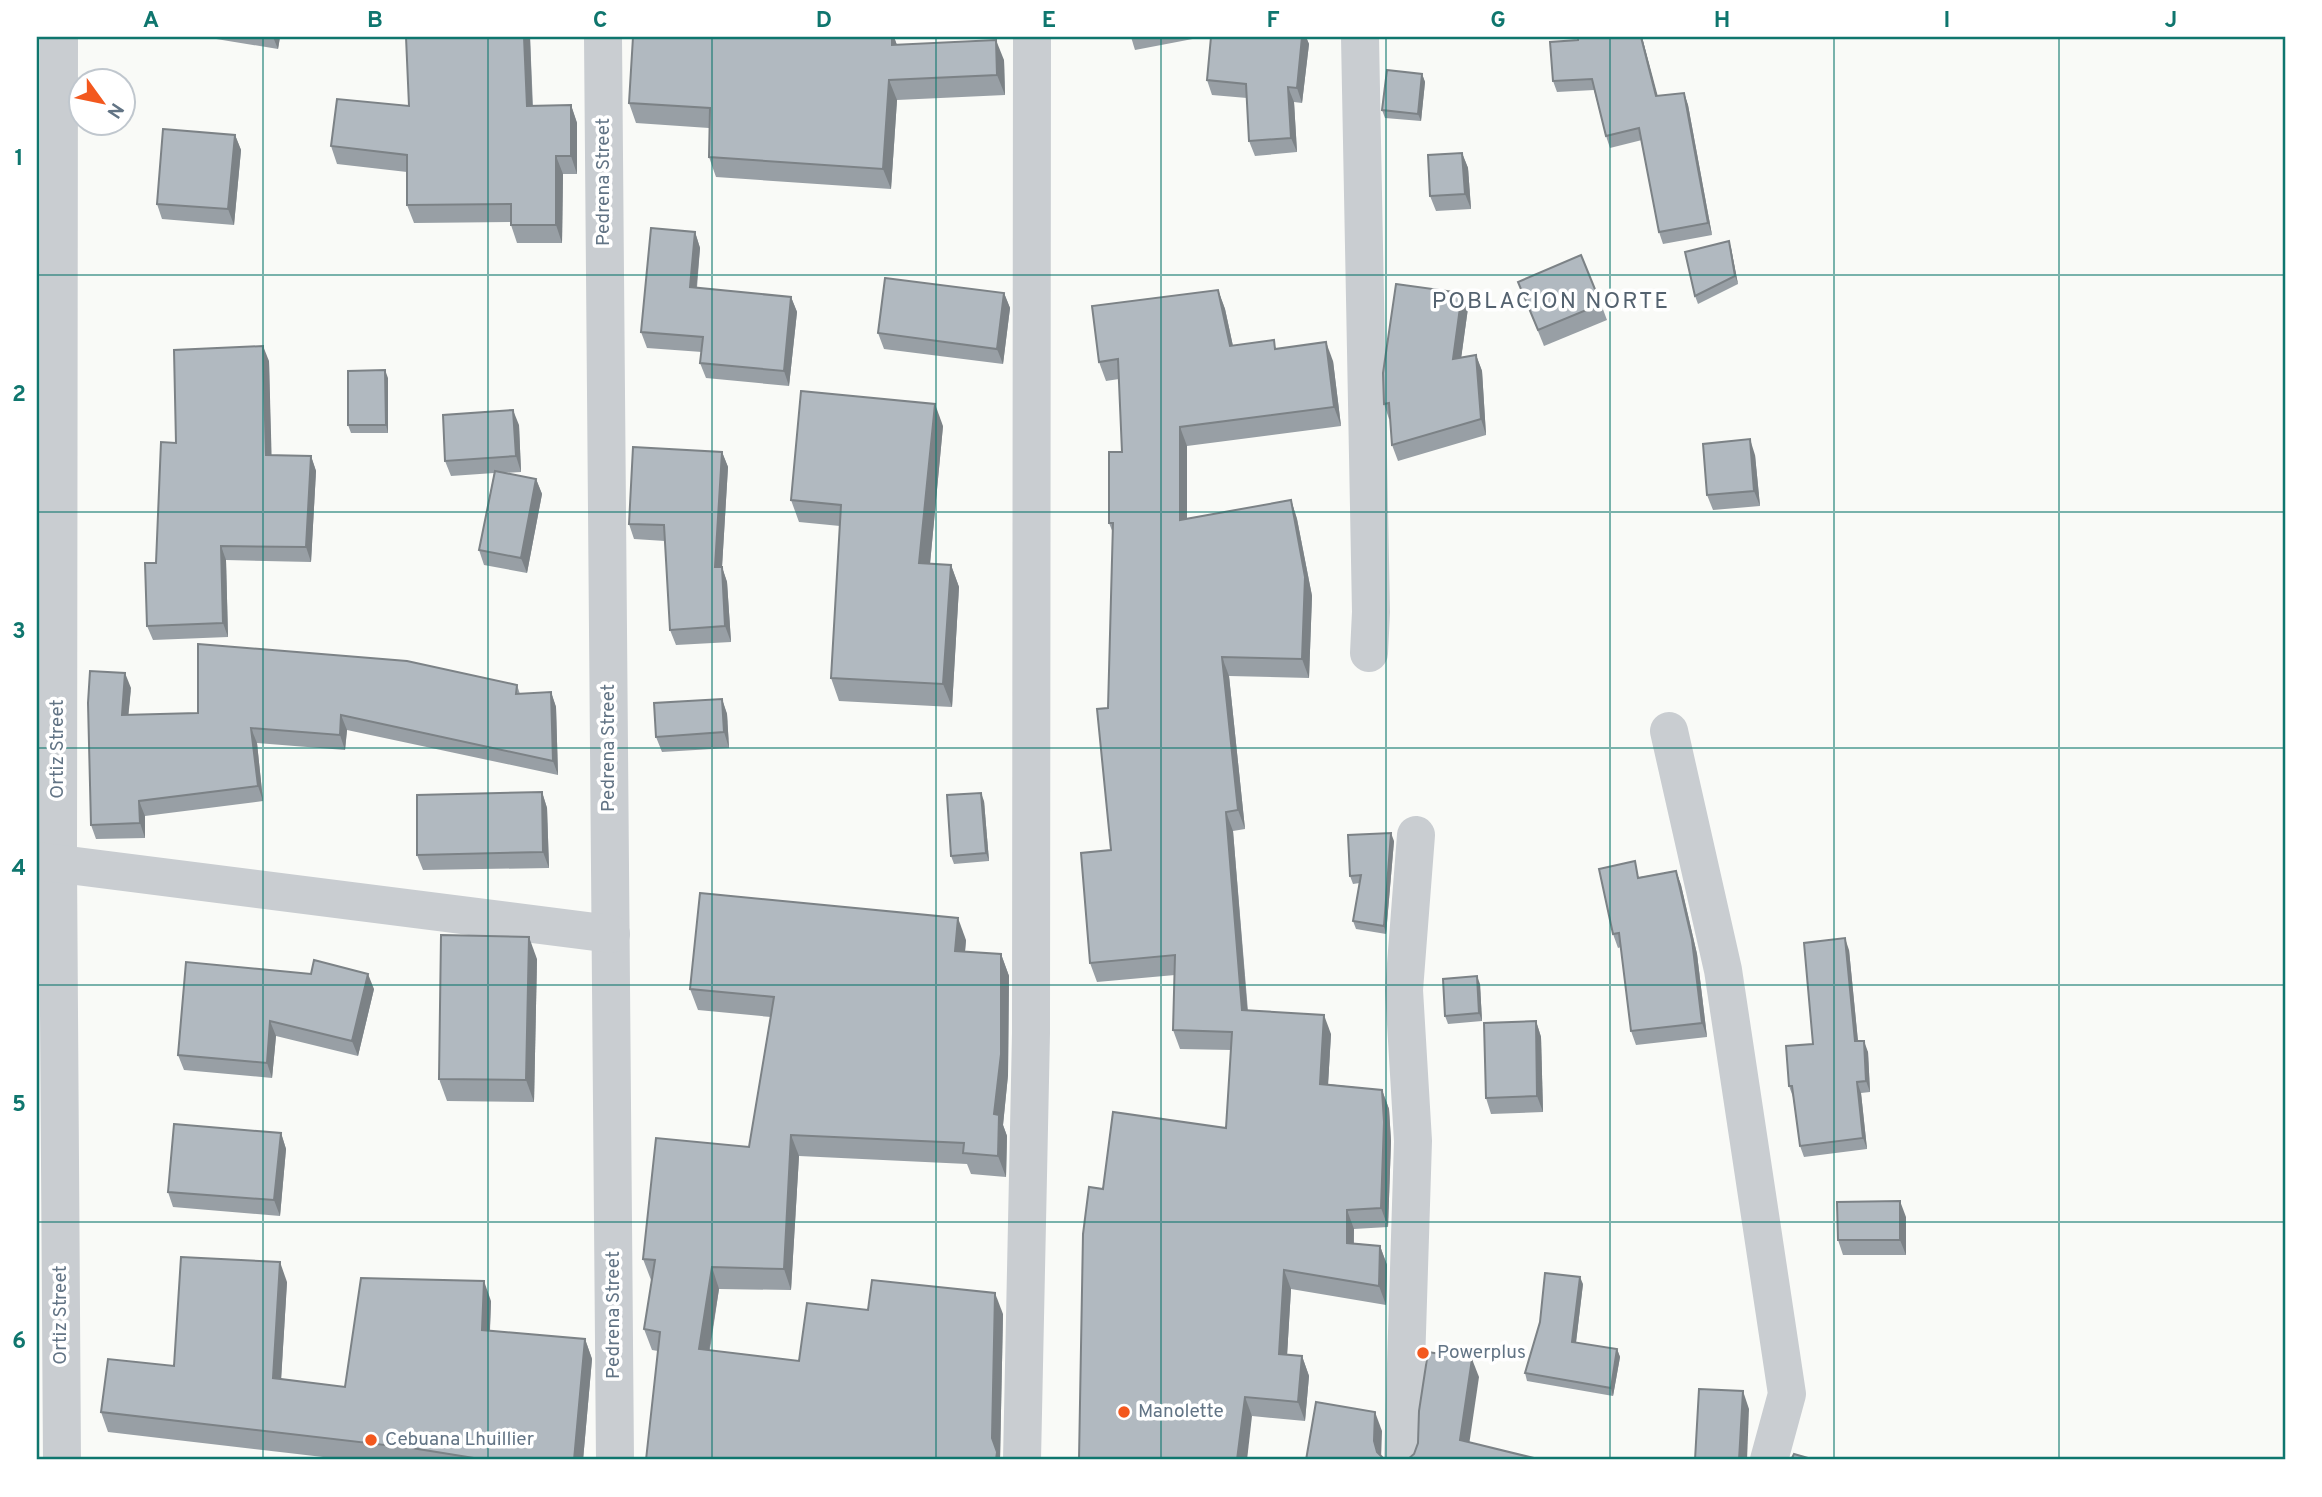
<svg xmlns="http://www.w3.org/2000/svg" width="2322" height="1497" viewBox="0 0 2322 1497" font-family="Overpass,sans-serif">
<style>
.lines{fill:none;stroke-linecap:round;stroke-linejoin:round}
.street{stroke:#c9cdd1;stroke-width:38}
.wall{fill:#989fa5}
.shaded-wall{fill:#7c8286}
.building{fill:#b1b9c0;stroke:#7c8286;stroke-width:2}
.grid{fill:none;stroke:#0f766e;stroke-width:2;stroke-opacity:0.55}
.poi-dot{fill:#f3581e;stroke:#fff;stroke-width:2.5}
.labels{text-anchor:middle;dominant-baseline:central;stroke-width:7;stroke-linejoin:round;paint-order:stroke}
.street-label{font-size:19px;fill:#627485;stroke:#fff}
.poi-label{font-size:19px;fill:#627485;stroke:#fff;text-anchor:start}
.quarter-label{font-size:23px;letter-spacing:2px;fill:#54626f;stroke:#fff}
.neatline{fill:none;stroke:#0f766e;stroke-width:2.5}
.grid-label{font-size:23px;text-anchor:middle;font-weight:bold;fill:#0f766e}
</style>
<rect width="100%" height="100%" fill="#f9faf7"/>
<g class="lines">
<g class="street">
<polyline points="59,37 58,864 62,1460"/>
<polyline points="603,37 615,1460"/>
<polyline points="1360,37 1371,612 1369,653"/>
<polyline points="1669,731 1723,970 1787,1394 1769,1460"/>
<polyline points="37,861 611,934"/>
<polyline points="1022,1460 1031,1033 1032,37"/>
<polyline points="1403,1460 1413,1141 1404,990 1416,835"/>
</g>
</g>
<g class="wall">
<polygon points="138,37 158,37 138,39"/>
<polygon points="204,37 280,37 278,49"/>
<polygon points="406,37 530,37 533,106 571,105 577,123 577,174 563,174 562,243 517,243 511,225 511,222 414,223 407,205 407,172 337,164 331,146 409,106"/>
<polygon points="633,37 894,37 897,45 1004,60 1005,95 897,100 891,189 716,177 709,157 709,128 636,123 629,103"/>
<polygon points="1131,37 1203,37 1135,50"/>
<polygon points="1211,37 1306,37 1309,44 1302,103 1294,102 1297,152 1255,156 1249,141 1247,98 1212,95 1207,80"/>
<polygon points="1578,37 1642,37 1657,96 1684,93 1688,105 1712,235 1663,244 1659,232 1642,140 1610,148 1606,136 1594,90 1557,92 1553,81 1578,40"/>
<polygon points="1422,74 1425,82 1421,121 1385,118 1382,110"/>
<polygon points="235,135 241,150 234,225 162,219 157,204"/>
<polygon points="1462,153 1468,168 1471,209 1436,211 1430,196"/>
<polygon points="695,232 700,248 697,288 791,297 797,312 789,386 706,378 700,363 702,352 647,348 641,332"/>
<polygon points="1731,248 1738,284 1698,304 1695,296"/>
<polygon points="1518,282 1601,304 1607,320 1544,346"/>
<polygon points="1218,290 1225,309 1233,346 1277,349 1333,361 1341,426 1187,446 1187,519 1291,500 1297,519 1312,596 1309,678 1229,676 1245,829 1233,831 1248,1011 1331,1034 1328,1084 1382,1090 1389,1109 1391,1141 1388,1227 1354,1229 1354,1243 1380,1246 1387,1265 1386,1305 1291,1289 1287,1355 1302,1356 1309,1376 1305,1421 1252,1416 1103,1189 1226,1128 1231,1050 1180,1049 1173,1030 1175,975 1097,982 1090,963 1111,850 1108,708 1113,533 1109,523 1122,452 1119,379 1106,381 1099,362"/>
<polygon points="1004,293 1010,308 1003,364 884,349 878,333"/>
<polygon points="1462,293 1468,308 1461,358 1476,355 1482,371 1486,435 1398,461 1392,445 1390,419 1389,419 1384,404"/>
<polygon points="269,361 271,455 311,456 316,471 311,562 226,560 228,637 153,640 147,626 176,443"/>
<polygon points="388,378 388,433 351,433 348,425"/>
<polygon points="519,425 521,472 503,473 536,479 542,494 527,573 484,565 479,550 494,473 451,476 445,461"/>
<polygon points="943,426 930,564 951,565 959,587 952,707 839,701 831,678 840,526 799,522 791,500"/>
<polygon points="722,452 728,467 722,567 727,582 731,642 676,645 670,630 665,541 634,539 629,524"/>
<polygon points="1755,455 1760,506 1713,510 1707,495"/>
<polygon points="517,685 520,694 551,692 556,707 558,775 347,730 345,750 257,743 263,801 145,816 145,838 96,839 91,825 131,688 128,715 198,713"/>
<polygon points="722,699 727,714 729,748 662,752 656,737"/>
<polygon points="542,792 547,808 549,868 423,870 417,855"/>
<polygon points="984,801 989,861 954,864 951,856"/>
<polygon points="1394,841 1386,934 1356,929 1353,921 1360,883 1353,884 1350,876"/>
<polygon points="1676,871 1681,885 1697,954 1707,1037 1636,1045 1631,1031 1621,947 1618,948 1613,934 1640,877"/>
<polygon points="966,940 965,952 1001,954 1009,976 1008,1075 1003,1125 1007,1136 1006,1177 971,1174 967,1164 799,1156 791,1290 719,1289 710,1350 799,1361 868,1310 1003,1314 1000,1460 658,1351 652,1350 644,1329 652,1280 651,1280 643,1259 749,1147 771,1017 698,1010 690,989"/>
<polygon points="1849,950 1858,1041 1868,1052 1870,1092 1861,1093 1867,1149 1804,1157 1800,1146 1793,1097 1789,1086 1813,1044"/>
<polygon points="537,959 534,1102 447,1101 439,1079"/>
<polygon points="311,974 374,989 358,1056 276,1036 272,1078 184,1070 178,1055"/>
<polygon points="1480,984 1482,1021 1448,1024 1445,1016"/>
<polygon points="1536,1021 1541,1037 1543,1112 1491,1114 1486,1098"/>
<polygon points="281,1133 286,1149 280,1216 173,1207 168,1192"/>
<polygon points="1906,1217 1906,1255 1843,1255 1838,1240"/>
<polygon points="287,1282 281,1379 345,1387 491,1301 490,1331 585,1339 592,1359 583,1460 349,1460 108,1432 101,1412 174,1366"/>
<polygon points="1583,1284 1576,1343 1617,1349 1620,1357 1613,1396 1527,1381 1525,1373"/>
</g>
<g class="shaded-wall">
<polygon points="273,37 280,37 278,49"/>
<polygon points="524,37 530,37 533,124 527,106"/>
<polygon points="892,37 894,37 900,54 892,45"/>
<polygon points="1302,37 1306,37 1309,44 1302,103 1297,88"/>
<polygon points="1641,37 1642,37 1661,108 1656,96"/>
<polygon points="996,40 1004,60 1005,95 997,75"/>
<polygon points="1422,74 1425,82 1421,121 1418,114"/>
<polygon points="889,80 897,100 891,189 883,169"/>
<polygon points="1288,87 1294,102 1297,152 1291,138"/>
<polygon points="1684,93 1688,105 1712,235 1708,223"/>
<polygon points="571,105 577,123 577,174 571,156"/>
<polygon points="235,135 241,150 234,225 228,209"/>
<polygon points="1462,153 1468,168 1471,209 1465,194"/>
<polygon points="556,156 563,174 562,243 556,225"/>
<polygon points="695,232 700,248 695,303 690,287"/>
<polygon points="1729,241 1731,248 1738,284 1735,276"/>
<polygon points="1218,290 1225,309 1237,365 1230,346"/>
<polygon points="1004,293 1010,308 1003,364 997,349"/>
<polygon points="1462,293 1468,308 1459,374 1453,359"/>
<polygon points="791,297 797,312 789,386 784,371"/>
<polygon points="1326,342 1333,361 1341,426 1334,407"/>
<polygon points="263,346 269,361 272,470 266,455"/>
<polygon points="1476,355 1482,371 1486,435 1481,419"/>
<polygon points="385,370 388,378 388,433 386,425"/>
<polygon points="935,404 943,426 928,585 919,563"/>
<polygon points="513,410 519,425 521,472 516,456"/>
<polygon points="1180,427 1187,446 1187,539 1180,520"/>
<polygon points="1750,439 1755,455 1760,506 1754,491"/>
<polygon points="722,452 728,467 722,567 727,582 731,642 725,626 715,567"/>
<polygon points="311,456 316,471 311,562 306,547"/>
<polygon points="536,479 542,494 527,573 521,558"/>
<polygon points="1291,500 1297,519 1312,596 1309,678 1302,659"/>
<polygon points="221,546 226,560 228,637 223,623"/>
<polygon points="951,565 959,587 952,707 943,684"/>
<polygon points="1222,657 1229,676 1245,829 1238,810"/>
<polygon points="125,673 131,688 127,730 122,715"/>
<polygon points="551,692 556,707 558,775 553,761"/>
<polygon points="722,699 727,714 729,748 724,732"/>
<polygon points="341,715 347,730 345,750 340,735"/>
<polygon points="251,728 257,743 263,801 258,786"/>
<polygon points="542,792 547,808 549,868 543,852"/>
<polygon points="981,793 984,801 989,861 986,853"/>
<polygon points="139,801 145,816 145,838 140,823"/>
<polygon points="1226,812 1233,831 1249,1030 1242,1010"/>
<polygon points="1391,833 1394,841 1386,934 1384,926"/>
<polygon points="1676,871 1681,885 1697,954 1707,1037 1702,1023"/>
<polygon points="958,918 966,940 963,973 955,951"/>
<polygon points="529,937 537,959 534,1102 526,1080"/>
<polygon points="1845,938 1849,950 1859,1052 1855,1041"/>
<polygon points="1001,954 1009,976 1008,1075 1003,1125 1007,1136 1006,1177 998,1156 994,1114"/>
<polygon points="368,974 374,989 358,1056 352,1041"/>
<polygon points="1477,976 1480,984 1482,1021 1479,1013"/>
<polygon points="1324,1015 1331,1034 1327,1103 1320,1084"/>
<polygon points="270,1021 276,1036 272,1078 267,1063"/>
<polygon points="1536,1021 1541,1037 1543,1112 1537,1096"/>
<polygon points="1864,1041 1868,1052 1870,1092 1866,1081"/>
<polygon points="1857,1082 1861,1093 1867,1149 1863,1138"/>
<polygon points="1382,1090 1389,1109 1391,1141 1388,1227 1381,1208"/>
<polygon points="281,1133 286,1149 280,1216 274,1200"/>
<polygon points="791,1135 799,1156 791,1290 784,1269"/>
<polygon points="1900,1201 1906,1217 1906,1255 1900,1240"/>
<polygon points="1347,1210 1354,1229 1353,1262 1347,1243"/>
<polygon points="1380,1246 1387,1265 1386,1305 1379,1286"/>
<polygon points="280,1262 287,1282 280,1398 273,1378"/>
<polygon points="712,1267 719,1289 706,1370 699,1349"/>
<polygon points="1284,1270 1291,1289 1286,1373 1279,1354"/>
<polygon points="1580,1277 1583,1284 1575,1350 1572,1342"/>
<polygon points="484,1281 491,1301 489,1350 482,1330"/>
<polygon points="995,1293 1003,1314 1000,1460 996,1460 992,1438"/>
<polygon points="585,1339 592,1359 583,1460 574,1460"/>
<polygon points="1617,1349 1620,1357 1613,1396 1611,1388"/>
<polygon points="1302,1356 1309,1376 1305,1421 1298,1402"/>
<polygon points="1472,1359 1479,1377 1467,1459 1460,1440"/>
<polygon points="1743,1391 1749,1409 1747,1460 1739,1460"/>
<polygon points="1245,1397 1252,1416 1247,1460 1237,1460"/>
<polygon points="1375,1412 1382,1431 1381,1460 1380,1460 1374,1441"/>
</g>
<g class="building">
<polygon points="406,37 524,37 527,106 571,105 571,156 556,156 556,225 511,225 511,204 407,205 407,155 331,146 337,99 409,106"/>
<polygon points="633,37 892,37 892,45 996,40 997,75 889,80 883,169 709,157 710,108 629,103"/>
<polygon points="1211,37 1302,37 1297,88 1288,87 1291,138 1249,141 1246,84 1207,80"/>
<polygon points="1578,37 1641,37 1656,96 1684,93 1708,223 1659,232 1639,128 1606,136 1592,79 1553,81 1550,42 1578,40"/>
<polygon points="1387,70 1422,74 1418,114 1382,110"/>
<polygon points="163,129 235,135 228,209 157,204"/>
<polygon points="1462,153 1465,194 1430,196 1428,155"/>
<polygon points="651,228 695,232 690,287 791,297 784,371 700,363 703,337 641,332"/>
<polygon points="1729,241 1735,276 1695,296 1685,252"/>
<polygon points="1581,255 1601,304 1538,330 1518,282"/>
<polygon points="885,278 1004,293 997,349 878,333"/>
<polygon points="1396,284 1462,293 1453,359 1476,355 1481,419 1392,445 1389,403 1384,404 1383,373"/>
<polygon points="1218,290 1230,346 1274,340 1275,349 1326,342 1334,407 1180,427 1180,520 1291,500 1305,577 1302,659 1222,657 1238,810 1226,812 1242,1010 1324,1015 1320,1084 1382,1090 1384,1122 1381,1208 1347,1210 1347,1243 1380,1246 1379,1286 1284,1270 1279,1354 1302,1356 1298,1402 1245,1397 1237,1460 1079,1460 1083,1234 1089,1187 1103,1189 1113,1112 1226,1128 1232,1032 1173,1030 1175,955 1090,963 1081,853 1111,850 1097,709 1108,708 1113,523 1109,523 1109,452 1122,452 1118,359 1099,362 1092,306"/>
<polygon points="263,346 266,455 311,456 306,547 221,546 223,623 147,626 145,563 156,563 161,442 176,443 174,350"/>
<polygon points="385,370 386,425 348,425 348,371"/>
<polygon points="801,391 935,404 919,563 951,565 943,684 831,678 841,505 791,500"/>
<polygon points="513,410 516,456 445,461 443,415"/>
<polygon points="1750,439 1754,491 1707,495 1703,444"/>
<polygon points="633,447 722,452 715,567 722,567 725,626 670,630 664,525 629,524"/>
<polygon points="495,471 536,479 521,558 479,550"/>
<polygon points="198,644 407,661 517,685 516,694 551,692 553,761 341,715 340,735 251,728 258,786 139,801 140,823 91,825 88,703 90,671 125,673 122,715 198,713"/>
<polygon points="722,699 724,732 656,737 654,703"/>
<polygon points="542,792 543,852 417,855 417,795"/>
<polygon points="981,793 986,853 951,856 947,795"/>
<polygon points="1391,833 1384,926 1353,921 1361,875 1350,876 1348,835"/>
<polygon points="1635,861 1638,878 1676,871 1692,940 1702,1023 1631,1031 1619,933 1613,934 1599,869"/>
<polygon points="700,893 958,918 955,951 1001,954 1001,1054 994,1114 999,1115 998,1156 963,1153 964,1143 791,1135 784,1269 712,1267 699,1349 799,1361 807,1303 868,1310 872,1280 995,1293 992,1438 997,1452 996,1460 646,1460 660,1332 644,1329 655,1260 643,1259 656,1138 749,1147 774,997 690,989"/>
<polygon points="441,935 529,937 526,1080 439,1079"/>
<polygon points="1845,938 1855,1041 1864,1041 1866,1081 1857,1082 1863,1138 1800,1146 1792,1086 1789,1086 1786,1046 1813,1044 1804,943"/>
<polygon points="314,960 368,974 352,1041 270,1021 267,1063 178,1055 186,962 311,974"/>
<polygon points="1477,976 1479,1013 1445,1016 1443,979"/>
<polygon points="1536,1021 1537,1096 1486,1098 1484,1023"/>
<polygon points="174,1124 281,1133 274,1200 168,1192"/>
<polygon points="1900,1201 1900,1240 1838,1240 1837,1202"/>
<polygon points="181,1257 280,1262 273,1378 345,1387 361,1278 484,1281 482,1330 585,1339 574,1460 473,1460 474,1458 393,1445 393,1446 101,1412 108,1359 174,1366"/>
<polygon points="1545,1273 1580,1277 1572,1342 1617,1349 1611,1388 1525,1373 1540,1322"/>
<polygon points="1428,1352 1472,1359 1460,1440 1542,1460 1407,1460 1414,1454 1418,1443 1419,1411"/>
<polygon points="1699,1389 1743,1391 1739,1460 1695,1460"/>
<polygon points="1316,1402 1375,1412 1374,1441 1377,1452 1385,1460 1306,1460"/>
<polygon points="1794,1454 1815,1460 1791,1460"/>
</g>
<path class="grid" d="M263 37V1460M488 37V1460M712 37V1460M936 37V1460M1161 37V1460M1386 37V1460M1610 37V1460M1834 37V1460M2059 37V1460M37 275H2285M37 512H2285M37 748H2285M37 985H2285M37 1222H2285"/>
<g class="poi-dot">
<circle cx="1423" cy="1353" r="7"/>
<circle cx="1124" cy="1412" r="7"/>
<circle cx="371" cy="1440" r="7"/>
</g>
<g class="labels">
<g class="street-label">
<text transform="translate(604 182) rotate(-90)">Pedrena Street</text>
<text transform="translate(609 748) rotate(-90)">Pedrena Street</text>
<text transform="translate(58 749) rotate(-90)">Ortiz Street</text>
<text transform="translate(61 1315) rotate(-90)">Ortiz Street</text>
<text transform="translate(614 1315) rotate(-90)">Pedrena Street</text>
</g>
<g class="poi-label">
<text x="1437" y="1353">Powerplus</text>
<text x="1138" y="1412">Manolette</text>
<text x="385" y="1440">Cebuana Lhuillier</text>
</g>
<g class="quarter-label">
<text x="1551" y="302">POBLACION NORTE</text>
</g>
</g>
<rect width="2322" height="1497" fill="none" stroke="#ffffff" stroke-width="77"/>
<g transform="translate(102 102) rotate(123)"><circle r="33" fill="#ffffff" stroke="#c0c7ce" stroke-width="2"/>
<path d="M0-5L12 26L0 18L-12 26Z" fill="#f3581e"/>
<text y="-10" font-size="19" font-weight="bold" text-anchor="middle" fill="#627485">N</text>
</g>
<rect x="38" y="38" width="2246" height="1420" class="neatline"/>
<g class="grid-label">
<text x="151" y="27">A</text>
<text x="375" y="27">B</text>
<text x="600" y="27">C</text>
<text x="824" y="27">D</text>
<text x="1049" y="27">E</text>
<text x="1273" y="27">F</text>
<text x="1498" y="27">G</text>
<text x="1722" y="27">H</text>
<text x="1947" y="27">I</text>
<text x="2171" y="27">J</text>
<text x="19" y="165">1</text>
<text x="19" y="401">2</text>
<text x="19" y="638">3</text>
<text x="19" y="875">4</text>
<text x="19" y="1111">5</text>
<text x="19" y="1348">6</text>
</g>
</svg>
